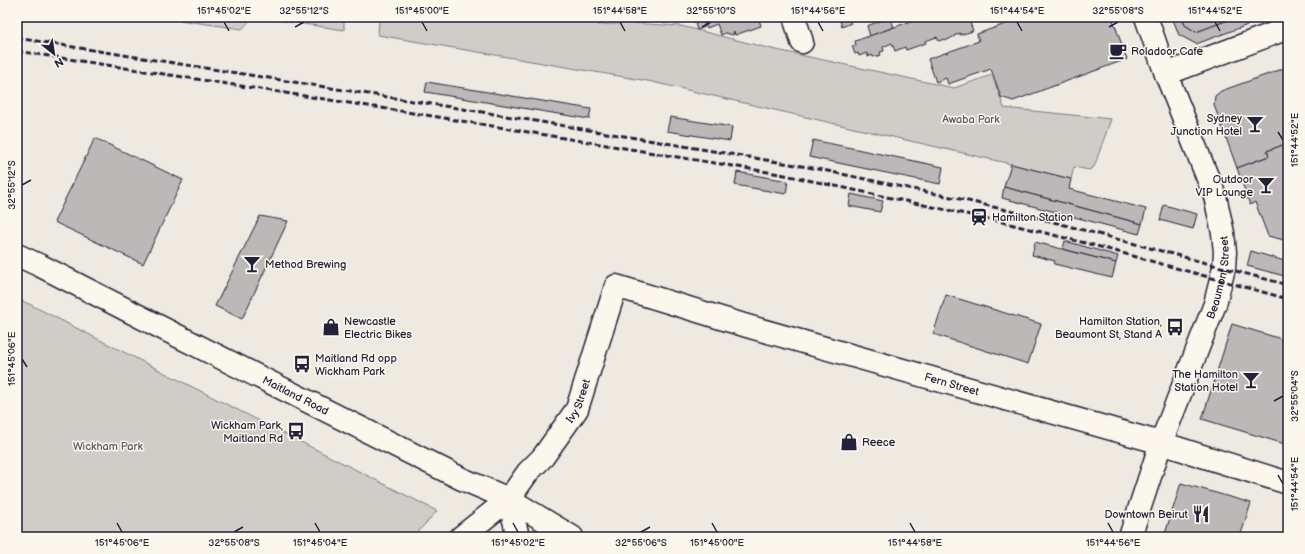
<svg xmlns="http://www.w3.org/2000/svg" width="1305" height="554" viewBox="0 0 1305 554" font-family="'Balsamiq Sans',sans-serif">
<style>
.green{fill:#d0cdc9;stroke:#797882}
.building{fill:#bcb8b8;stroke:#22223b}
.lines{fill:none;stroke-linecap:round;stroke-linejoin:round}
.minor-casing{stroke:#22223b;stroke-width:25}
.major-casing{stroke:#22223b;stroke-width:25}
.minor{stroke:#fbf7ec;stroke-width:22}
.major{stroke:#fbf7ec;stroke-width:22}
.rail{stroke:#22223b;stroke-width:3;stroke-dasharray:6 3;stroke-linecap:butt}
.ticks{fill:none;stroke:#22223b;stroke-width:1.5}
.labels{text-anchor:middle;dominant-baseline:central;stroke-width:3;stroke-linejoin:round;paint-order:stroke}
.poi-label{font-size:11px;fill:#22223b;stroke:#fbf7ec;text-anchor:start}
.park-label{font-size:11px;fill:#565566;stroke:#fbf7ec}
.street-label{font-size:11px;fill:#22223b;stroke:#fbf7ec}
.neatline{fill:none;stroke:#22223b;stroke-width:1.5}
.ticks-label{font-size:10px;text-anchor:middle;fill:#22223b}
</style>
<rect width="100%" height="100%" fill="#eeeae2"/>
<filter id="ink" filterUnits="userSpaceOnUse"><feTurbulence type="fractalNoise" baseFrequency=".025" numOctaves="2"/><feDisplacementMap in="SourceGraphic" scale="8" xChannelSelector="R" yChannelSelector="G"/><feConvolveMatrix kernelMatrix="1 2 1 2 8 2 1 2 1" color-interpolation-filters="sRGB"/></filter>
<g filter="url(#ink)">
<g class="green">
<polygon points="158,17 253,17 242,29"/>
<polygon points="257,17 344,17 344,30"/>
<polygon points="378,17 595,17 598,25 631,23 681,26 772,49 954,88 992,75 1004,108 1111,119 1094,167 1089,170 1074,167 1071,179 1011,164 648,81 378,35 379,20"/>
<polygon points="17,299 29,304 437,511 413,537 17,537"/>
</g>
<g class="building">
<polygon points="711,17 754,17 755,20 759,19 761,26 735,35 734,31 733,35 725,33 721,35 717,24 707,28 704,20"/>
<polygon points="839,17 859,17 849,20 851,23 842,27"/>
<polygon points="890,17 894,27 870,36 867,26"/>
<polygon points="923,17 968,17 973,31 960,35 960,33 955,35 955,36 945,41 944,39 939,41 937,37 925,41 926,43 906,50 905,47 895,51 892,43 883,47 884,51 880,52 881,55 873,57 872,55 868,57 867,53 859,56 858,53 855,54 852,46 856,45 855,41"/>
<polygon points="1025,17 1112,17 1127,59 1013,101 1001,97 991,69 948,84 946,78 936,82 928,59 979,41 977,34"/>
<polygon points="1172,17 1182,17 1185,25 1196,32 1236,17 1251,17 1253,23 1196,44 1179,35"/>
<polygon points="1182,17 1236,17 1196,32 1185,25"/>
<polygon points="703,20 705,27 697,30 695,23"/>
<polygon points="1288,67 1288,143 1267,151 1269,156 1237,168 1214,105 1215,96 1221,91"/>
<polygon points="427,82 591,109 589,119 425,92"/>
<polygon points="670,117 732,127 730,141 667,131"/>
<polygon points="95,138 183,180 143,264 54,222"/>
<polygon points="813,140 943,167 940,184 809,157"/>
<polygon points="1288,143 1288,241 1268,236 1255,202 1250,205 1237,168 1269,156 1267,151"/>
<polygon points="1011,164 1071,179 1069,189 1146,209 1142,224 1004,187"/>
<polygon points="737,172 788,181 786,194 735,185"/>
<polygon points="1004,187 1142,224 1139,234 1002,198"/>
<polygon points="851,194 883,201 880,212 849,206"/>
<polygon points="1164,205 1197,214 1193,229 1160,220"/>
<polygon points="260,216 288,221 242,319 215,306"/>
<polygon points="1065,241 1118,256 1116,263 1063,249"/>
<polygon points="1035,242 1116,263 1112,278 1054,264 1055,261 1032,255"/>
<polygon points="1251,251 1288,262 1288,277 1247,266"/>
<polygon points="946,295 1041,324 1028,364 933,334"/>
<polygon points="1232,324 1288,341 1288,445 1202,419"/>
<polygon points="1181,483 1251,503 1240,537 1164,537"/>
</g>
<g class="lines">
<g class="minor-casing">
<g id="minor">
<polyline points="794,17 802,42"/>
<polyline points="1166,74 1288,28"/>
<path id="s1" d="M518 537 509 499 528 472 543 457 577 409 616 286 747 326 1161 443 1288 483"/>
</g>
</g>
<g class="major-casing">
<g id="major">
<path id="s2" d="M17 255 41 266 166 330 462 479 509 499 572 537"/>
<polyline points="461,537 509,499"/>
<path id="s3" d="M1130 537 1161 443 1215 304 1224 268 1225 252 1223 233 1215 196 1166 74 1146 17"/>
</g>
</g>
<use href="#minor" class="minor"/>
<use href="#major" class="major"/>
<g class="rail">
<polyline points="17,38 482,112 813,168 960,199 1031,216 1288,285"/>
<polyline points="17,51 432,116 780,174 998,221 1093,245 1288,299"/>
</g>
</g>
</g>
<path class="ticks" d="M224 22 229 31M422 22 427 31M620 22 625 31M818 22 823 31M1017 22 1022 31M1215 22 1220 31M295 27 304 22M702 27 711 22M1109 27 1118 22M1278 132 1283 140M22 185 31 180M22 359 27 367M1274 401 1283 396M1278 475 1283 484M117 523 122 532M315 523 320 532M513 523 518 532M712 523 717 532M910 523 915 532M1108 523 1113 532M234 532 243 527M641 532 650 527"/>
<defs>
<g id="cafe-bare" transform="scale(1.38)"><path d="M-5.5-4.5H6V0H3Q3 3.5 0 3.5H-2.5Q-5.5 3.5-5.5 0ZM3-3.2v2h1.7v-2ZM-6 4.5H4V6H-6Z" fill="#22223b" stroke="#fbf7ec" stroke-width="2.5" paint-order="stroke"/></g>
<g id="bar-bare" transform="scale(1.38)"><path d="M-6-5H6L.8 .8V4.5H3.5V6h-7V4.5H-.8V.8Z" fill="#22223b" stroke="#fbf7ec" stroke-width="2.5" paint-order="stroke"/></g>
<g id="station-bare" transform="scale(1.38)"><path d="M-3-6H3Q5-6 5-4V2Q5 4 3 4L4.5 6H3L1.5 4h-3L-3 6H-4.5L-3 4Q-5 4-5 2V-4Q-5-6-3-6ZM-3.5-4v3h7v-3ZM-3.5 1v1.5H-2V1ZM2 1v1.5H3.5V1Z" fill="#22223b" stroke="#fbf7ec" stroke-width="2.5" paint-order="stroke"/></g>
<g id="shop-bare" transform="scale(1.38)"><path d="M-5-2.5h2.3a2.7 3.5 0 0 1 5.4 0H5L5.5 6h-11ZM-1.5-2.5h3a1.5 2.3 0 0 0-3 0Z" fill="#22223b" stroke="#fbf7ec" stroke-width="2.5" paint-order="stroke"/></g>
<g id="bus-bare" transform="scale(1.38)"><path d="M-5-6H5V4H4V6H2V4H-2V6H-4V4H-5ZM-3.5-4V0h7V-4ZM-3.5 1.2v1.5H-2V1.2ZM2 1.2v1.5H3.5V1.2Z" fill="#22223b" stroke="#fbf7ec" stroke-width="2.5" paint-order="stroke"/></g>
<g id="restaurant-bare" transform="scale(1.38)"><path d="M-5-6h1v4h1v-4h1v4h1v-4h1v5L-1.5 .5V6h-2V.5L-5-1ZM5-6V6H3V1.5H1.5Q1.5-4 5-6Z" fill="#22223b" stroke="#fbf7ec" stroke-width="2.5" paint-order="stroke"/></g>
</defs>
<g fill-rule="evenodd">
<use href="#cafe-bare" x="1118" y="51"/>
<use href="#bar-bare" x="1255" y="124"/>
<use href="#bar-bare" x="1266" y="185"/>
<use href="#station-bare" x="979" y="217"/>
<use href="#bar-bare" x="252" y="264"/>
<use href="#shop-bare" x="331" y="327"/>
<use href="#bus-bare" x="1175" y="327"/>
<use href="#bus-bare" x="302" y="364"/>
<use href="#bar-bare" x="1251" y="380"/>
<use href="#bus-bare" x="296" y="431"/>
<use href="#shop-bare" x="849" y="442"/>
<use href="#restaurant-bare" x="1201" y="514"/>
</g>
<g class="labels">
<g class="poi-label">
<text x="1131" y="51">Roladoor Cafe</text>
<text x="1242" y="118" text-anchor="end">Sydney<tspan x="1242" dy="13">Junction Hotel</tspan></text>
<text x="1253" y="179" text-anchor="end">Outdoor<tspan x="1253" dy="13">VIP Lounge</tspan></text>
<text x="992" y="217">Hamilton Station</text>
<text x="265" y="264">Method Brewing</text>
<text x="344" y="321">Newcastle<tspan x="344" dy="13">Electric Bikes</tspan></text>
<text x="1162" y="321" text-anchor="end">Hamilton Station,<tspan x="1162" dy="13">Beaumont St, Stand A</tspan></text>
<text x="315" y="358">Maitland Rd opp<tspan x="315" dy="13">Wickham Park</tspan></text>
<text x="1238" y="374" text-anchor="end">The Hamilton<tspan x="1238" dy="13">Station Hotel</tspan></text>
<text x="283" y="425" text-anchor="end">Wickham Park,<tspan x="283" dy="13">Maitland Rd</tspan></text>
<text x="862" y="442">Reece</text>
<text x="1188" y="514" text-anchor="end">Downtown Beirut</text>
</g>
<g class="park-label">
<text x="971" y="119">Awaba Park</text>
<text x="108" y="446">Wickham Park</text>
</g>
<g class="street-label">
<text stroke="none"><textPath href="#s3" startOffset="275">Beaumont Street</textPath></text>
<text stroke="none"><textPath href="#s1" startOffset="631">Fern Street</textPath></text>
<text stroke="none"><textPath href="#s2" startOffset="312">Maitland Road</textPath></text>
<text stroke="none"><textPath href="#s1" startOffset="160">Ivy Street</textPath></text>
</g>
</g>
<rect width="1305" height="554" fill="none" stroke="#fbf7ec" stroke-width="44"/>
<g transform="translate(54 54) rotate(150)" stroke="#fbf7ec" stroke-width="3" paint-order="stroke">
<path d="M0-3L7 15L0 10L-7 15Z" fill="#22223b"/>
<text y="-6" font-size="11" font-weight="bold" text-anchor="middle" fill="#22223b">N</text>
</g>
<rect x="22" y="22" width="1261" height="510" class="neatline"/>
<g class="ticks-label">
<text x="224" y="14">151°45'02"E</text>
<text x="304" y="14">32°55'12"S</text>
<text x="422" y="14">151°45'00"E</text>
<text x="620" y="14">151°44'58"E</text>
<text x="711" y="14">32°55'10"S</text>
<text x="818" y="14">151°44'56"E</text>
<text x="1017" y="14">151°44'54"E</text>
<text x="1118" y="14">32°55'08"S</text>
<text x="1215" y="14">151°44'52"E</text>
<text transform="translate(1294 140) rotate(-90)" y="4">151°44'52"E</text>
<text transform="translate(11 185) rotate(-90)" y="4">32°55'12"S</text>
<text transform="translate(11 359) rotate(-90)" y="4">151°45'06"E</text>
<text transform="translate(1294 396) rotate(-90)" y="4">32°55'04"S</text>
<text transform="translate(1294 484) rotate(-90)" y="4">151°44'54"E</text>
<text x="122" y="546">151°45'06"E</text>
<text x="234" y="546">32°55'08"S</text>
<text x="320" y="546">151°45'04"E</text>
<text x="518" y="546">151°45'02"E</text>
<text x="641" y="546">32°55'06"S</text>
<text x="717" y="546">151°45'00"E</text>
<text x="915" y="546">151°44'58"E</text>
<text x="1113" y="546">151°44'56"E</text>
</g>
</svg>
